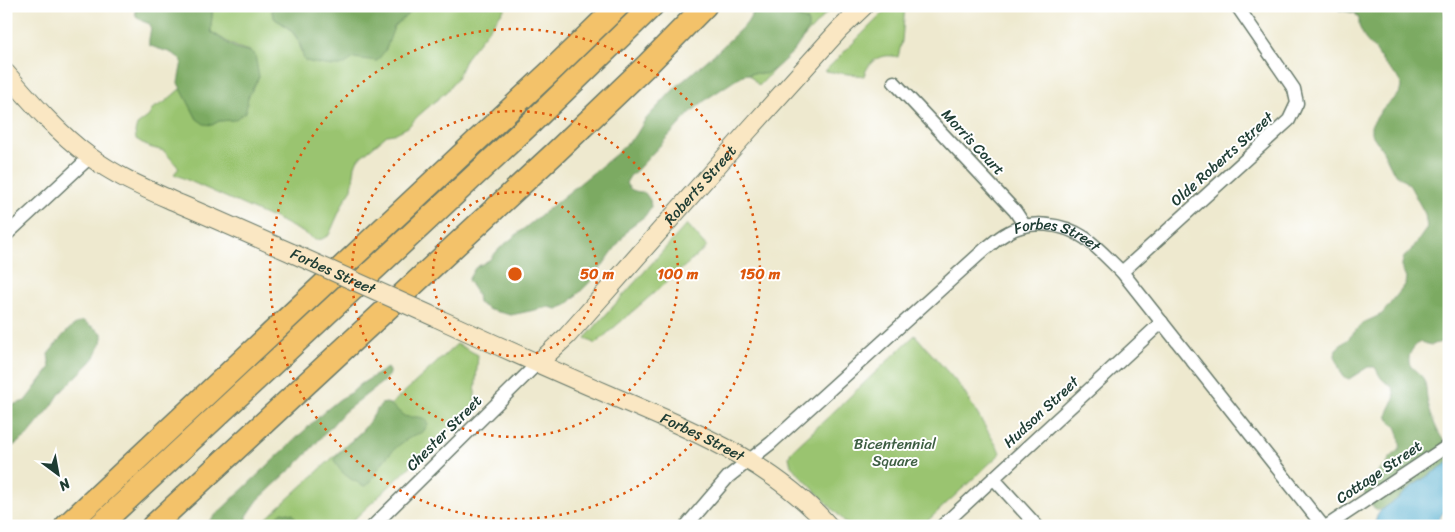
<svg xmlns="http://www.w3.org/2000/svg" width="1455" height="532" viewBox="0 0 1455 532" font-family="Sriracha,sans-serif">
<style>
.green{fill:#9ac470;stroke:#5c8052}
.forest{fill:#7baa62;stroke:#4d744b}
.water{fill:#4faccd;stroke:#377480}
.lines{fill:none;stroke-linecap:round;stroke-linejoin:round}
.street-casing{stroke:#67796a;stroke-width:15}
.secondary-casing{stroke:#67796a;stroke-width:20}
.highway-casing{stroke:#67796a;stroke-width:25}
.street{stroke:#fff;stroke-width:12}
.secondary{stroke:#fae7c3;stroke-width:18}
.highway{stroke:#f3c26a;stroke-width:22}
.secondary-bridge-casing{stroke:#67796a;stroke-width:20;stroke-linecap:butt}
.secondary-bridge{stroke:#fae7c3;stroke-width:18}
.ring{fill:none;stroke:#de580e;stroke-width:2.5;stroke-dasharray:2.5 5}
.labels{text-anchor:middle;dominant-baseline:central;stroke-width:4;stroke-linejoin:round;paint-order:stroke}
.street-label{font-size:15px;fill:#1f3d34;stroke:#fff}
.park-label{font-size:15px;fill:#3e5f43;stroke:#fff}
.centre{fill:#de580e;stroke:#fff;stroke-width:2.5}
.ring-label{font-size:15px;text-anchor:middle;font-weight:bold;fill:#de580e;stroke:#fff;stroke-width:4;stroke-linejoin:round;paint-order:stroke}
</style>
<rect width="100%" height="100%" fill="#fff"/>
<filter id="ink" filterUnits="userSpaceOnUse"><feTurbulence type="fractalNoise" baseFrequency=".02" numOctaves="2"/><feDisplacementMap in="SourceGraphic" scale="10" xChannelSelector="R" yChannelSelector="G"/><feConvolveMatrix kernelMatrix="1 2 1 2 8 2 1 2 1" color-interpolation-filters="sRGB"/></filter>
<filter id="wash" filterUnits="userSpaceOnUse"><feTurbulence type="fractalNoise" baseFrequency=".0096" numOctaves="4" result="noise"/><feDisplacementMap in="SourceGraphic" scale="20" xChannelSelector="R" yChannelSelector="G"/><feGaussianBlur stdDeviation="1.12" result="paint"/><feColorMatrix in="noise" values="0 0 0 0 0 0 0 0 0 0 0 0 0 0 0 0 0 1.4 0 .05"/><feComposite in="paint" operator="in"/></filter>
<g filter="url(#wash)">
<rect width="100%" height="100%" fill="#eee9cf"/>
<g class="green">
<path d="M211 6H273L272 12 275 19C287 26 300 36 301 52L349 6H507L466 58 457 78 447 91 418 116 408 127 394 134 387 135 358 159 355 166 352 189 344 201 329 235 322 239 315 240 302 232 271 216 270 217 174 174 179 168 164 151 149 147 136 139 135 132 137 125 149 116 152 109 165 102 181 88 197 119 212 125 219 121 230 120 248 97 259 77 250 51C232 47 226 40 211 32 210 24 214 13 211 6Z"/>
<polygon points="770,6 833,6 759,86 731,53"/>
<path d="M890 6H905L902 41 898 57C882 53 869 59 864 76L825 71Z"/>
<polygon points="687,224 707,247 595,344 585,338"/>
<polygon points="915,335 961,387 1001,453 922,526 849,526 791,466 789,457 791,452"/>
<polygon points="457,344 478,355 474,407 347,526 258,526"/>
</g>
<g class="forest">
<path d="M139 6H211C214 13 210 24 211 32 218 36 229 45 236 48 243 51 249 50 255 55L259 77 248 97 246 112 234 120 219 121 212 125 204 124 197 119 178 83 182 61C173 50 160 51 149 45 148 37 152 31 150 24L142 21 136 16 135 9Z"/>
<path d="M273 6H417L394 27 386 49 377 61 354 58C350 60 345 65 340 66 335 67 309 63 304 60 302 55 302 49 300 44 295 32 286 25 275 19L272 12Z"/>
<path d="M757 6H784L793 15 808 21V30L794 51 775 69 765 74 754 73 743 75 708 98 691 112 638 169 630 176 626 183C630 192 637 191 645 193L650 200 651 207 645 216 630 227 593 279 567 305 557 309 549 307 511 315 490 310 478 303 477 294 468 280 475 268 489 260 500 248 615 155 636 135 645 120 677 86 719 50 747 23Z"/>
<path d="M1335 6H1442L1449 29V340L1431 345 1420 342C1414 346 1408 353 1409 362 1410 369 1421 373 1424 380 1427 387 1426 396 1428 404 1431 415 1439 440 1449 445V462C1439 471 1426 476 1415 484 1404 492 1391 511 1376 510L1371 504 1360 485 1386 466 1389 459 1400 449C1401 443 1399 432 1396 427 1394 424 1389 421 1388 418 1386 409 1397 402 1394 392 1392 385 1388 384 1384 381 1380 378 1378 372 1375 367H1368L1349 379 1342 376 1335 356 1336 349 1348 339 1363 323 1382 314 1405 285 1406 277 1402 271V264L1404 257 1410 252 1427 228 1425 214 1410 186 1393 171 1383 151 1371 133V126L1383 108 1399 94 1401 87 1400 80 1384 64 1376 51 1365 39 1359 26V19L1355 13 1339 10Z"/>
<path d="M83 321 102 333V340L95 357 90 363 60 393 52 406 27 436 6 451V407L25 401 50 368 48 354C57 344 69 324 83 321Z"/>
<polygon points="387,368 389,371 389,375 384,381 344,412 301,460 258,500 247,516 247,522 249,526 204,526 325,411 340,399 351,393 361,384"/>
<path d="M386 403 390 404 404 416C413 419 423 413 428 424L423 432C406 437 390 451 380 466 375 473 373 481 366 486L361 485C357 481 355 482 351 479 344 475 337 467 334 460 339 449 350 443 359 434 367 426 374 414 381 404Z"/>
<polygon points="282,512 293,514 300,526 267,526"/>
</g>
<polygon class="water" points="1449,462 1449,509 1442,514 1436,526 1374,526 1377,516 1381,510 1396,500 1414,485"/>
</g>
<g filter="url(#ink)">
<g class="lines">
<g class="street-casing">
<g id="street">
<polyline points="894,82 1015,211 1025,226"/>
<polyline points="6,235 90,157"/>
<polyline points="1122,272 1289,120 1297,103 1294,89 1237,6"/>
<polyline points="994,479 1037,526"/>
<polyline points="373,526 538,363"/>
<path id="s1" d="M686 526 728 477 771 443 985 249C992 244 999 237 1007 233 1030 219 1063 223 1085 238 1098 247 1110 261 1122 272L1323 526"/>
<polyline points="942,526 1162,322"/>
<polyline points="1327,526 1449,445"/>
</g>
</g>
<g class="secondary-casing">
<g id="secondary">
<path d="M6 73C32 103 58 133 89 156 117 177 149 190 180 204 218 220 255 237 292 253"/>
<path id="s2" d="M437 318C494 344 552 370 610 395 688 429 771 460 829 526"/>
<path id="s3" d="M538 363 567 336 748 131 839 30 864 6"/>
</g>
</g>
<g class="highway-casing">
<g id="highway">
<polyline points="66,526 552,70 618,6"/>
<polyline points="99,526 532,122 652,6"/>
<polyline points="153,526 555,153 647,65 705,6"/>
</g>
</g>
<use href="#street" class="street"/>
<use href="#secondary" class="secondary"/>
<use href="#highway" class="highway"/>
<g class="secondary-bridge-casing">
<g id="secondary-bridge">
<path id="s4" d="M292 253 437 318"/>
</g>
</g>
<use href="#secondary-bridge" class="secondary-bridge"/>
</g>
</g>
<g class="ring">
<circle cx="515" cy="274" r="82"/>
<circle cx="515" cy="274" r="163"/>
<circle cx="515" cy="274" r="245"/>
</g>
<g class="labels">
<g class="street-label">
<text transform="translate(973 142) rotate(47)">Morris Court</text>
<text transform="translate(1222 159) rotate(-42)">Olde Roberts Street</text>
<text stroke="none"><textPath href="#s3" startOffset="241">Roberts Street</textPath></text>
<text stroke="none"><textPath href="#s1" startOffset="489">Forbes Street</textPath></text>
<text stroke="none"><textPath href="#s4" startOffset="45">Forbes Street</textPath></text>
<text transform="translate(1041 412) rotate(-43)">Hudson Street</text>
<text transform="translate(444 433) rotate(-45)">Chester Street</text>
<text stroke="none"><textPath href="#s2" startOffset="291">Forbes Street</textPath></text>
<text transform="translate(1379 472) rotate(-34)">Cottage Street</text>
</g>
<g class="park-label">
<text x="895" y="444">Bicentennial<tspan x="895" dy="17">Square</tspan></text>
</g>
</g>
<circle cx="515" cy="274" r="8" class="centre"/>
<g class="ring-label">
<text x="597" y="279">50 m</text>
<text x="678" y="279">100 m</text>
<text x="760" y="279">150 m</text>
</g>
<rect width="1455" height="532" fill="none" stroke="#fff" stroke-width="25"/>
<g transform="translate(58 474) rotate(148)" stroke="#ffffff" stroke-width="4" paint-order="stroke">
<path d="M0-4L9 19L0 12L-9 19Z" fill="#1f3d34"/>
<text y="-8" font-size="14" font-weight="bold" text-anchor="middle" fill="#1f3d34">N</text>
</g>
</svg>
